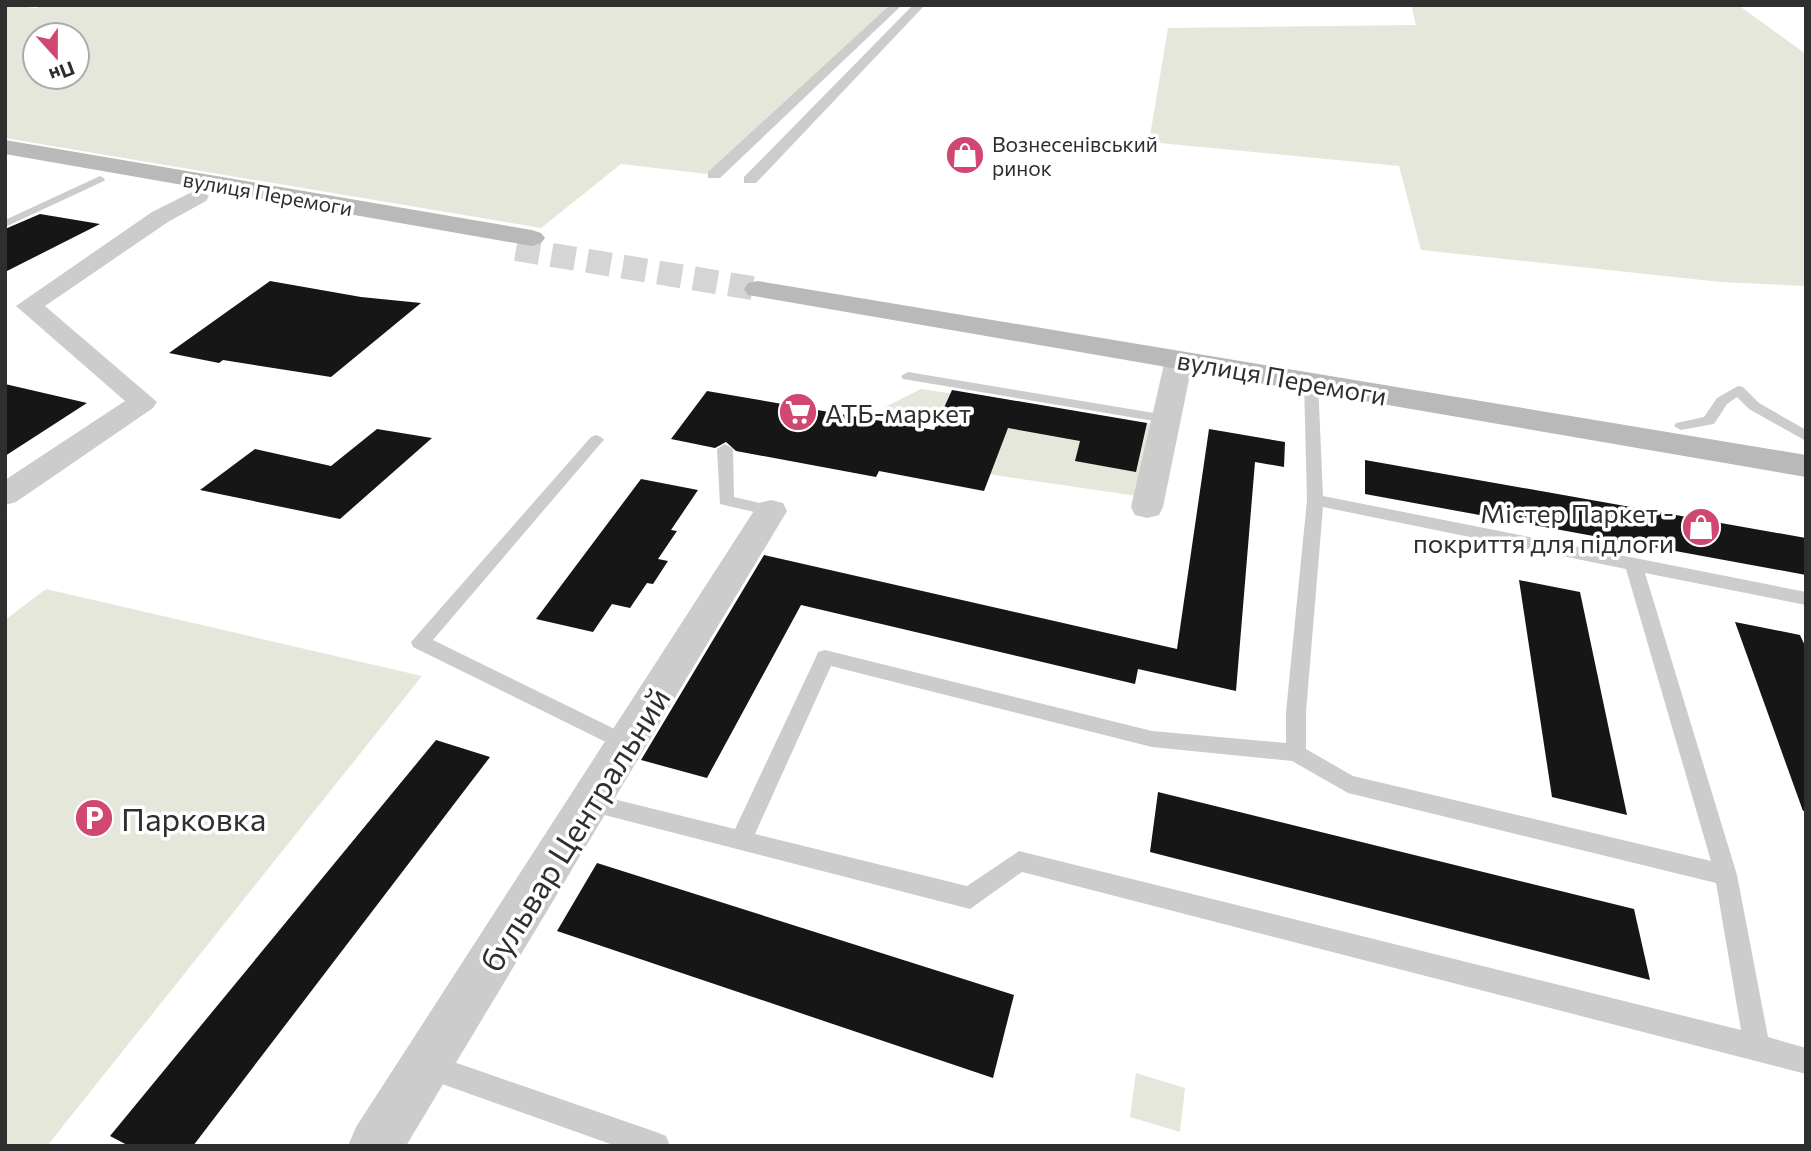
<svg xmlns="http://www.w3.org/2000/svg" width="1811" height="1151" viewBox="0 0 1811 1151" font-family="Commissioner,sans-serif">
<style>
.green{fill:#e5e7db;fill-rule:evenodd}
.building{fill:#161616}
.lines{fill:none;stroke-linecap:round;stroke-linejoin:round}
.secondary-tunnel{stroke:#d5d5d5;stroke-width:24;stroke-dasharray:24 12;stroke-linecap:butt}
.service{fill:#ccc;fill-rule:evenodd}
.pedestrian{fill:#ccc;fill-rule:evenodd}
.minor{fill:#ccc;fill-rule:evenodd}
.secondary{fill:#b9b9b9;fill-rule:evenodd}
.labels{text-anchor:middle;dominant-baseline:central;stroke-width:7;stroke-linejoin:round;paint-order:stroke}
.far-poi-label{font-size:21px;fill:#2f2f2f;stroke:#fff;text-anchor:start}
.far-street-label{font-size:21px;fill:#2f2f2f;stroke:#fff}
.street-label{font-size:26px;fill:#2f2f2f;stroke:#fff}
.poi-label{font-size:26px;fill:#2f2f2f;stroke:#fff;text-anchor:start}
.near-poi-label{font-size:32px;fill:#2f2f2f;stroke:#fff;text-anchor:start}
.near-street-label{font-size:32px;fill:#2f2f2f;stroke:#fff}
</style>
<rect width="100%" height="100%" fill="#fff"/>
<g class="green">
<path d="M5 5 36 8 44 5H893L707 174 621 164 541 228 5 138ZM35 35H77V77H35Z"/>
<polygon points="1411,5 1738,5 1806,54 1806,286 1721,282 1421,250 1399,166 1149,142 1168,28 1416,25"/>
<polygon points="921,389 1153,424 1137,496 981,473 996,425 883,408"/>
<polygon points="46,589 422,676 47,1146 5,1146 5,620"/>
<polygon points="1136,1073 1185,1088 1180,1132 1130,1117"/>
</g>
<g class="building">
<polygon points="40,214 100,224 5,272 5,229"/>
<polygon points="270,281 361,297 421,303 331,377 223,360 219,363 169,353"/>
<polygon points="5,384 87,403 5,456"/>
<polygon points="952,390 1147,423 1136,472 1075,461 1080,441 1008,428 984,491 879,471 876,477 736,451 726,442 715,448 671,439 707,391 934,430"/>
<polygon points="377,429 432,438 340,519 200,490 255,449 331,466"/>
<polygon points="1209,429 1285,442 1284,467 1255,462 1236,691 1138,669 1135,684 801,605 707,778 641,760 764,555 1177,649"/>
<polygon points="1365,460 1806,538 1806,575 1365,494"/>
<polygon points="641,479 698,490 671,530 677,531 658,559 668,561 653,584 647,583 630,608 612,604 593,632 536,619"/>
<polygon points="1519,580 1580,592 1627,815 1552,797"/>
<polygon points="1735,622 1800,635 1806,648 1806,810 1803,811"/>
<polygon points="436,740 490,757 193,1146 129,1146 110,1136"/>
<polygon points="1158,792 1634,909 1650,980 1150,852"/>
<polygon points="597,863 1014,995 993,1078 557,931"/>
</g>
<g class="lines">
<polyline class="secondary-tunnel" points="516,249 758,289"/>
<g class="service">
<polygon points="100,176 105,179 104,181 5,227 5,220"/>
<polygon points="908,372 1166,415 1173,419 1166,423 903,379 901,376"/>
<path d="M1311 378 1318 382 1323 496 1806 592V605L1645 573 1737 875 1768 1037 1806 1048V1074L1022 872 970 909 581 809 578 802 581 795 589 793 735 829 816 657 818 652 825 650 1152 731 1286 743V712L1307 500 1304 382ZM1323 507 1626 569 1711 861 1353 776 1306 749V712ZM831 666 1152 747 1292 761 1348 793 1716 883 1741 1030 1019 851 967 886 755 834Z"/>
<polygon points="1738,386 1743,387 1759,403 1806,430 1806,441 1749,409 1737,397 1727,404 1714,424 1681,430 1674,426 1676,423 1704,417 1717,398"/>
<polygon points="596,435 601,437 604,440 601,443 433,640 633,738 636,744 633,750 626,752 413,647 411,642 591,437"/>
<polygon points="725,444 733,449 734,497 777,507 779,511 777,515 771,516 720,504 717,449"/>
<polygon points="428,1053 656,1132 666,1136 670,1146 616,1146 428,1079 419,1075 415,1066 419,1057"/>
</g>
<g class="pedestrian">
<polygon points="890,5 902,5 720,178 708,178 708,172"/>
<polygon points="913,5 925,5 756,183 744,183 744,177"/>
</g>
<g class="minor">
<polygon points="198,189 209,196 206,201 168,222 45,306 157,402 153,408 16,502 5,505 5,480 125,401 16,306 152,212"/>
<polygon points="1179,352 1189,354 1193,360 1163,507 1159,515 1147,518 1135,515 1131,507 1165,360 1169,354"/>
<polygon points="771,500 783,503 787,511 406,1146 348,1146 356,1127 759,503"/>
</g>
<g class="secondary">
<polygon points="5,140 532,230 541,233 545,238 541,243 532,246 5,154"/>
<polygon points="758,281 1806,455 1806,477 748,295 744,289 748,283"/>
</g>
</g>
<defs>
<g id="shop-disc" transform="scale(2.0125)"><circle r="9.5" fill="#d04772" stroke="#fff"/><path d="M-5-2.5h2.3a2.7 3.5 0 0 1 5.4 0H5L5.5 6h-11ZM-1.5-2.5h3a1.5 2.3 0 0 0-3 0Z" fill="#fff"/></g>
<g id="supermarket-disc" transform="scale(2.0125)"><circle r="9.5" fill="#d04772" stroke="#fff"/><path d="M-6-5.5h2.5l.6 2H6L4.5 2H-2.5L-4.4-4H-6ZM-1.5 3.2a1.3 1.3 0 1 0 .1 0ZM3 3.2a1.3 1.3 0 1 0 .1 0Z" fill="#fff"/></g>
<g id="parking-disc" transform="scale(2.0125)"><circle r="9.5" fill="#d04772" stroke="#fff"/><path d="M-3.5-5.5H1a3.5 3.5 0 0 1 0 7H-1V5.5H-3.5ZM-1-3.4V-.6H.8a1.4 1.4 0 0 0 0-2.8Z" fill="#fff"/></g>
</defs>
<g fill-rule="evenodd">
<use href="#shop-disc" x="965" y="155"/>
<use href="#supermarket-disc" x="798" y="412"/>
<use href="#shop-disc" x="1701" y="527"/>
<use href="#parking-disc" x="94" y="818"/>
</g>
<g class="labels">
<g class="far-poi-label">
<text x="992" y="143">Вознесенівський<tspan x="992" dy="24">ринок</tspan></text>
</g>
<g class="far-street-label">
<text transform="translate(268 193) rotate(10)">вулиця Перемоги</text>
</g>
<g class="street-label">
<text transform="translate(1282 377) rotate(10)">вулиця Перемоги</text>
</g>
<g class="poi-label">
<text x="825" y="412">АТБ-маркет</text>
<text x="1674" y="512" text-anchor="end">Містер Паркет -<tspan x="1674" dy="30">покриття для підлоги</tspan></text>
</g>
<g class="near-poi-label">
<text x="121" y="818">Парковка</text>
</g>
<g class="near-street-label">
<text transform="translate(574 829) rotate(-58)">бульвар Центральний</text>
</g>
</g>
<rect width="1811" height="1151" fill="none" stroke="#2f2f2f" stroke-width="14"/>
<g transform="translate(56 56) rotate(159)"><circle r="33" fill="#ffffff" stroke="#acacac" stroke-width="2"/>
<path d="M0-5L12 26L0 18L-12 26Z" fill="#d04772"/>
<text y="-10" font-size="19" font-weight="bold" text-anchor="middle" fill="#2f2f2f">Пн</text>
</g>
</svg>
